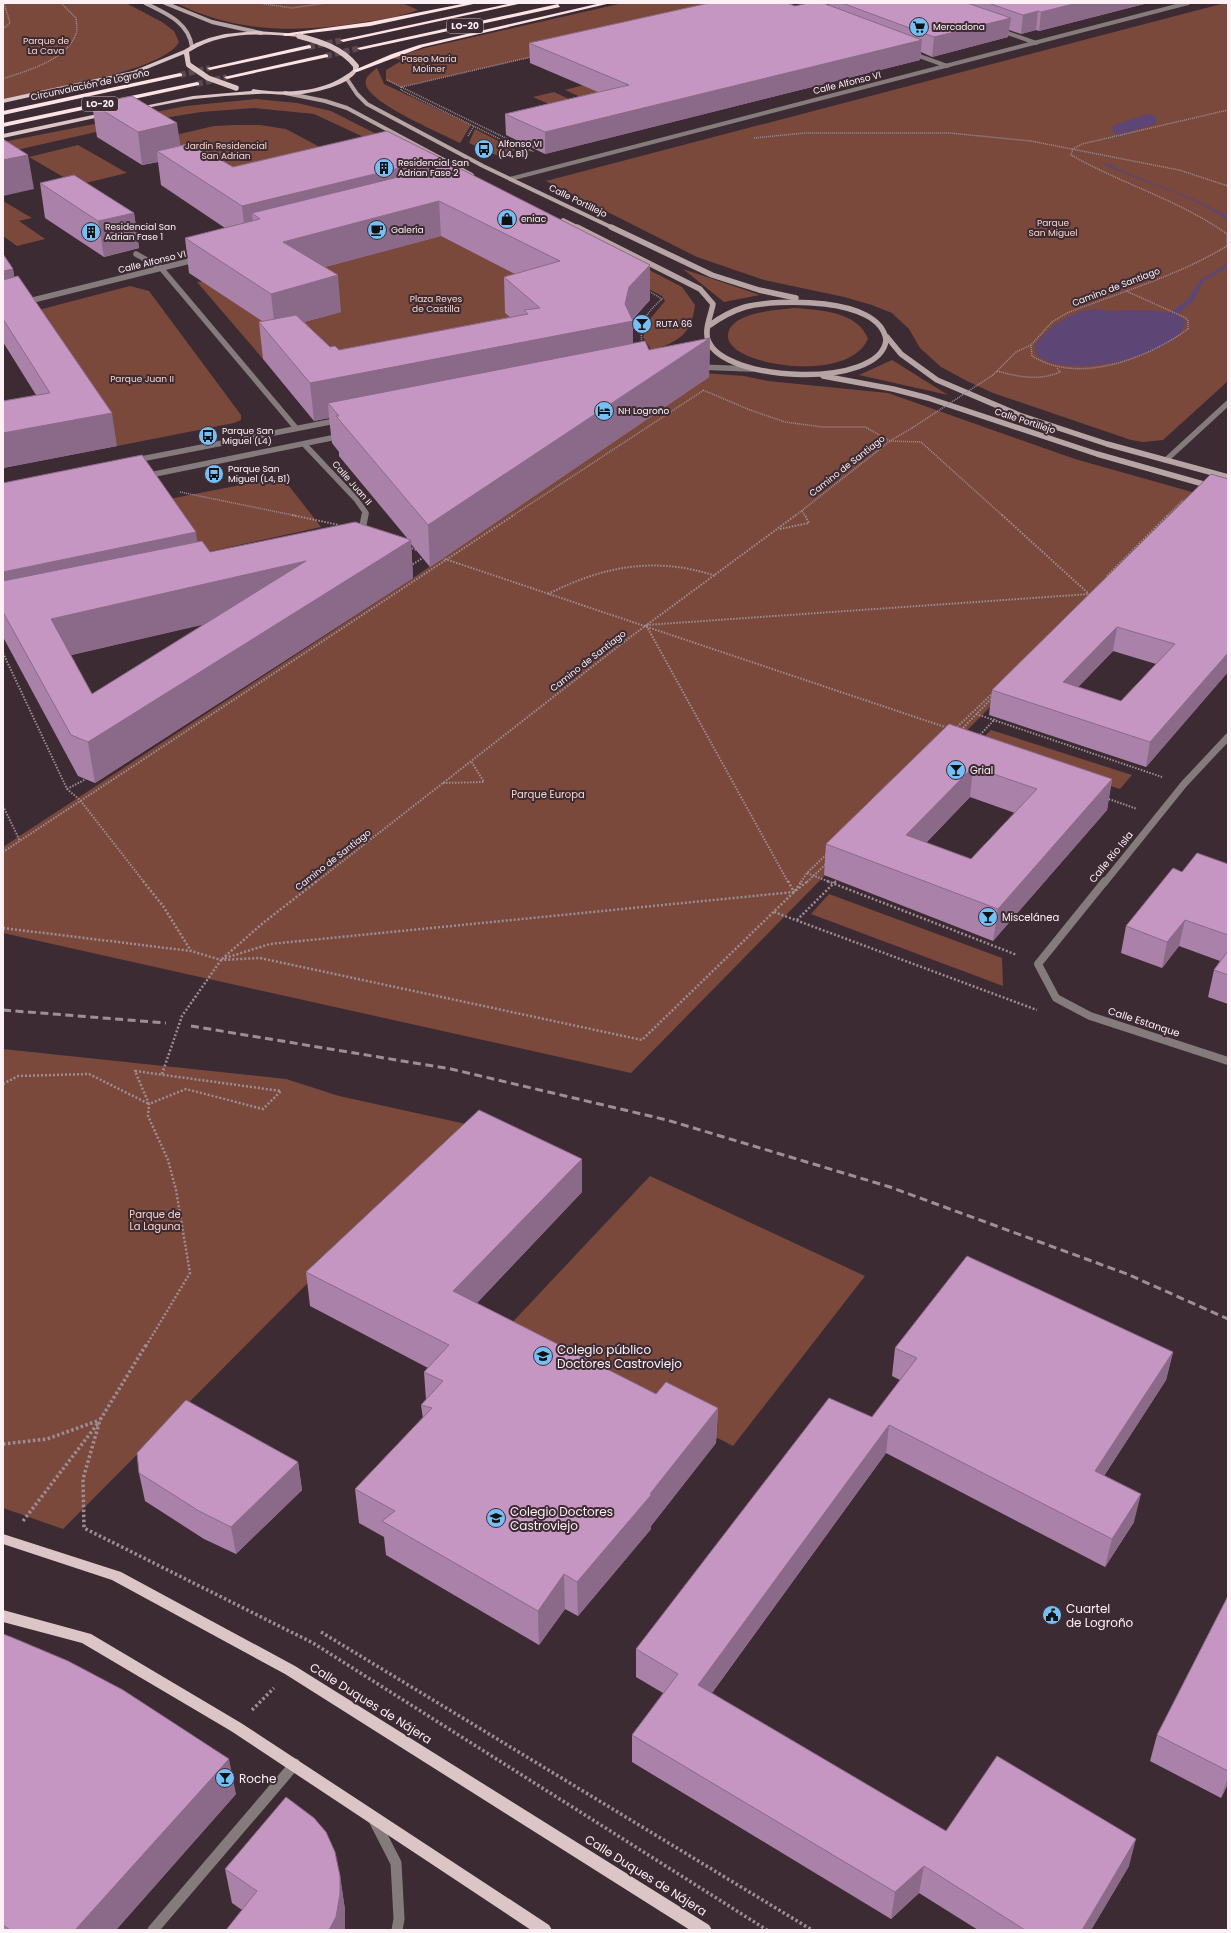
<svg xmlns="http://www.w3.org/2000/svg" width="1231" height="1933" viewBox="0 0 1231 1933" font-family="Poppins,sans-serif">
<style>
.green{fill:#7a493c}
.water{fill:#5d4575}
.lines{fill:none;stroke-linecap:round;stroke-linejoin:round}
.canal{fill:#5d4575;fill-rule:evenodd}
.highway-tunnel{stroke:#5a4950;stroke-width:6;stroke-dasharray:6 3;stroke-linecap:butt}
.path-far3{stroke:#9d8d94;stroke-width:1.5;stroke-dasharray:1 1;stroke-linecap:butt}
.path-far2{stroke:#9d8d94;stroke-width:2;stroke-dasharray:1.5 1.5;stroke-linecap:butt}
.path-far1{stroke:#9d8d94;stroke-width:2.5;stroke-dasharray:2 2;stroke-linecap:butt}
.path{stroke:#9d8d94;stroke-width:3.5;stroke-dasharray:2.5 2.5;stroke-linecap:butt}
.lane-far1{stroke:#867b7c;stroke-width:4}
.lane{stroke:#867b7c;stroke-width:5.5}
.street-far4{stroke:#867b7c;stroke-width:4}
.street-far3{stroke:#867b7c;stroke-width:5.5}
.street-far2{stroke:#867b7c;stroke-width:7}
.street-far1{stroke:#867b7c;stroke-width:8}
.street{stroke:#867b7c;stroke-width:11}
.secondary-far1{stroke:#b7a5a6;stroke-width:4}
.secondary{stroke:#b7a5a6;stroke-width:5.5}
.primary{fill:#dcc5c7;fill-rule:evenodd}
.highway{fill:#fee3e5;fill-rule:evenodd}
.rail{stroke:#9e8f95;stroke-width:3;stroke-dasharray:8 4.5;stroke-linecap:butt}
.path-bridge-far1{stroke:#9d8d94;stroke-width:1.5;stroke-dasharray:1 1;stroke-linecap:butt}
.path-bridge{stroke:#9d8d94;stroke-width:2.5;stroke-dasharray:2 2;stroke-linecap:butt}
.primary-bridge{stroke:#dcc5c7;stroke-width:5.5}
.wall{fill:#aa81a8;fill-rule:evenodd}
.shaded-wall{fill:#8b6988}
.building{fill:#c696c3;stroke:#8b6988;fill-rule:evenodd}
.labels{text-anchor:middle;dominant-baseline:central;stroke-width:4;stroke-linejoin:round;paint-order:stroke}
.shield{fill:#3d2b33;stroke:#c4b6bc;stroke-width:1}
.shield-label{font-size:9px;font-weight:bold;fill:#fef1f6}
.far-poi-label{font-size:9px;fill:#fef1f6;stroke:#3d2b33;text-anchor:start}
.far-park-label{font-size:9px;fill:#f9d3c9;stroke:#3d2b33}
.far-street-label{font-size:9px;fill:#fef1f6;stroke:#3d2b33}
.poi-label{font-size:10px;fill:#fef1f6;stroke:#3d2b33;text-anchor:start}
.park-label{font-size:10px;fill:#f9d3c9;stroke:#3d2b33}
.street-label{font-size:10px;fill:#fef1f6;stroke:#3d2b33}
.near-poi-label{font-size:12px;fill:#fef1f6;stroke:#3d2b33;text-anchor:start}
.near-street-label{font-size:12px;fill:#fef1f6;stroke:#3d2b33}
</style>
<rect width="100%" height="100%" fill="#3d2b33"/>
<g class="green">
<path d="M3 3H126L162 22 174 31 179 42C163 72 38 91 3 99Z"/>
<path d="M176 3H402L418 10C399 17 379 20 358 23 296 33 234 32 176 3Z"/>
<polygon points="623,3 769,3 401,87 386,80 386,70 403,60 392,58 425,48"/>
<polygon points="1225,3 1228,3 1228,381 1163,440 1143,442 1131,440 993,393 967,381 941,367 920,348 909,329 892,313 872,305 844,297 764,280 697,257 546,181"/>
<path d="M377 68 384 84 471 125 460 143C441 133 371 104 366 85 364 77 371 73 377 68Z"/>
<polygon points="587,84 618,99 596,104 565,90"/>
<polygon points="554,92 590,109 569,113 533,97"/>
<polygon points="256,99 297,103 331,111 396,144 372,141 314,114 254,108 201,112 145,121 3,153 3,142 186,106"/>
<polygon points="236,125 260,125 286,129 329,152 220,179 154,140 214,126"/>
<polygon points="475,129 516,150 496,155 469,143"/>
<polygon points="78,145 127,173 77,185 29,157"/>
<path d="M505 195 682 287 695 305C691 335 680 340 652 351L643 337 651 318 665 301 662 296 483 201Z"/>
<polygon points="3,201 32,218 19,221 45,239 17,246 3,236"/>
<polygon points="442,222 521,277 538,342 263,359 197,282 305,272 421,241"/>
<polygon points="683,269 760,295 724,302"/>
<polygon points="130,286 149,291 241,415 241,420 234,423 117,446 27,313"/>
<path d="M794 308C819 310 858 311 868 339 851 376 772 370 742 353 736 350 727 343 728 335 730 312 777 310 794 308Z"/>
<polygon points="892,360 948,395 859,375"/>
<polygon points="703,373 744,376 768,381 888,393 1075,459 1199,494 631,1073 3,933 3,847 413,578 697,385"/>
<polygon points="282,477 321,527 193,555 164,500"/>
<polygon points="991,730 1132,775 1120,789 978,743"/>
<polygon points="829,894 1002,958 1003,986 811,914"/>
<polygon points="3,1049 286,1079 339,1096 466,1124 63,1529 3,1508"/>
<polygon points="650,1176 865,1276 733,1446 506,1329"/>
</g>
<g class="water">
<path d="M1108 163 1122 171 1196 200 1226 215 1228 221C1195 195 1142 183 1103 164Z"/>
<path d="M1228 263V267L1204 281 1193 301 1177 315 1185 320C1187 354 1058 385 1035 352V345C1050 326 1069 312 1094 309 1101 309 1108 311 1115 311 1134 310 1151 309 1170 313L1188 299 1200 280Z"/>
</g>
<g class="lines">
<polygon class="canal" points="1148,114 1155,116 1157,120 1155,124 1121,135 1114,133 1112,129 1114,125"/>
<g class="highway-tunnel">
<polyline points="309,47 343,40"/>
<polyline points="326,56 360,48"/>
<polyline points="180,75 210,68"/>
<polyline points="197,84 227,77"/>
</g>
<g class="path-far3">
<polyline points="258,3 292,8 326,3"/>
<polyline points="3,29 10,23 4,3"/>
<path d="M5 78C29 70 66 60 76 34 78 29 76 23 76 18L61 3"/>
<polyline points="387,80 534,152"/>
<polyline points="401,87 401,90 528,153"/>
<polyline points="402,87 531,57"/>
<polyline points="468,136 474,126"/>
<polyline points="754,138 804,133 950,133 1031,141 1179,170 1228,186"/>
<polyline points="509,156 531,150"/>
<path d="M642 344C639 323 646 313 662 299L647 290"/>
<path d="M1031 345 1032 356C1037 359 1043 362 1049 364 1094 379 1152 355 1188 329V320L1184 317 1126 291"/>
<path d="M997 371C1019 377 1039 381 1060 372L1057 368"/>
<path d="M993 375 1016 352 1031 345 1052 322 1067 313C1121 292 1177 276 1227 246V234C1179 200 1122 184 1071 155L1073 149 1082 144 1228 110"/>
<polyline points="703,390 750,410 785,422 823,427 865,427 890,441 921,442 1003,516"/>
<polyline points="180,492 297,516"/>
<polyline points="802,511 805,516"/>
<polyline points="512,516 704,390"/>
<polyline points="795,516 890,441 912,428"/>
<polyline points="1167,516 1183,500"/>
</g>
<g class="path-far2">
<polyline points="292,515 339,525"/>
<polyline points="1002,515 1089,594"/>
<polyline points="780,529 809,523 805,515"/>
<polyline points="409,547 419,551"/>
<polyline points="439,557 948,728"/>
<polyline points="410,566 426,556"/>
<polyline points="1107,576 1168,515"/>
<path d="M548 594C604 566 655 556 716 576"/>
<polyline points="3,653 67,789 80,800 144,882"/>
<polyline points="976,714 1162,777"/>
<polyline points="955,729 993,693"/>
<polyline points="961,730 992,698"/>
<polyline points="978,737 995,719"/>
<polyline points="443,783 484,782 471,761"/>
<polyline points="67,789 86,779"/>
<polyline points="1106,798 1137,809"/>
<polyline points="3,806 20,841"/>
<polyline points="3,852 514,515"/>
<polyline points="807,873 830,882"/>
<polyline points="316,882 629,638 796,515"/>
<polyline points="788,882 646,625 1090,594"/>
<polyline points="801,882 807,873 827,854"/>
<polyline points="807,882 827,863"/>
<polyline points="835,882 837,880"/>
</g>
<g class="path-far1">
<polyline points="143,881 163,906 191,951"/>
<polyline points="788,881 794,892"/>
<polyline points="827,881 1017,955"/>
<polyline points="774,912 1037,1010"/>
<polyline points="797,920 836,881"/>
<polyline points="3,928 191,951 221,960 260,958 642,1040 794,892 802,881"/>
<polyline points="225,958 270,944 794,892 808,881"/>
<polyline points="222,959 263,923 317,881"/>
<polygon points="135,1071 281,1091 263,1109 186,1089 149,1104"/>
<polyline points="3,1084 18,1076 89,1074 149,1104"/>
<polyline points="146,1346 190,1273 176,1190 168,1160 148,1116 149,1104"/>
</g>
<g class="path">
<polyline points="146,1345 100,1420 83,1479 84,1528 313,1643 767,1930"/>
<polyline points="3,1444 47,1439 100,1420"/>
<polyline points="23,1521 99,1422"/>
<polyline points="321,1632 812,1930"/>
<polyline points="252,1710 274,1688"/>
</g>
<g class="lane-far1">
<polyline points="999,30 1036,43"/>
<polyline points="911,53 947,66"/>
</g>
<polyline class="lane" points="136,254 161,268"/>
<polyline class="street-far4" points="510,179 1188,3"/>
<g class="street-far3">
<polyline points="161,268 296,428"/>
<polyline points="25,302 198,259"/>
<polyline points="698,367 752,369"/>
<polyline points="305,445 356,499 366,513 365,516"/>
<polyline points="136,460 340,420"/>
<polyline points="1166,460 1228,403"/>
<polyline points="145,476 341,436"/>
</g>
<g class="street-far2">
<polyline points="358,533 362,530 365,515"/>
<polyline points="1105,882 1184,784 1228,737"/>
</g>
<polyline class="street-far1" points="1105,881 1038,964 1056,998 1090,1016 1228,1061"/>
<g class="street">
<polyline points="374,1820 396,1863 399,1919 397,1930"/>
<polyline points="153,1930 295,1764"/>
</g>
<g class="secondary-far1">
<path d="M145 3C165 13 189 22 192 47"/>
<polyline points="165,3 212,22 261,33"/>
<polyline points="347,79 357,94 367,104 483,166 613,228"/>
<polyline points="285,93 325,101 347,108 472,175"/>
<polyline points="563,220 579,228"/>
</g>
<g class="secondary">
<path d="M577 227 700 289 713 304C711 315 704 330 708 340 723 383 881 389 886 340 880 296 776 299 745 307 732 311 721 317 710 325"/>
<polyline points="611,227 712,275 759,290 796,298"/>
<polyline points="887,337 901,354 937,380 1019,415 1107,444 1228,477"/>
<polyline points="823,376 893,389 928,398 1097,454 1228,491"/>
</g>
<g class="primary">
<path d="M256 31 286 33 301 36 299 37C261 33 222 31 189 52L191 66 186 65 184 54 137 73 3 103V99L133 71 184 50 196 43 209 38 225 34Z"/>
<path d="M356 64 359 66C355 86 309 94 292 95 281 95 269 93 258 94 237 95 215 97 194 99 175 102 156 106 137 110L134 108 193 96 251 91 253 89C288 94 324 93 353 70V66Z"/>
<polygon points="107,112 109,113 109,115 3,138 3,134"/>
<polygon points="3,1534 121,1572 295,1666 709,1925 712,1930 690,1930 285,1674 112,1580 3,1544"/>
<polygon points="3,1610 91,1634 241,1723 549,1925 552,1930 531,1930 231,1731 82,1643 3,1622"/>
</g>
<g class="highway">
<polygon points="467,3 478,3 370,26 285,36 282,34 370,22"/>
<polygon points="512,3 523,3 343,42 340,40"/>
<polygon points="601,3 611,3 423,47 357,72 352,71 392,54 419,45"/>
<polygon points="558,4 560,7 360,50 357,48"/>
<polygon points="309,45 311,46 311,48 210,70 207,68"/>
<polygon points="326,54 328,55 328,57 227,79 224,77"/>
<polygon points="180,73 182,74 182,76 3,115 3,111"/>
<polygon points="197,82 199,83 199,85 3,127 3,123"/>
</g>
<g class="rail">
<polyline points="3,1010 166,1023"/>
<polyline points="191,1026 451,1069 667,1120 890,1187 1127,1274 1228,1319"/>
</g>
<polyline class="path-bridge-far1" points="912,428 993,375"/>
<polyline class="path-bridge" points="162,1074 182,1016 221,960"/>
<g class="primary-bridge">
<path d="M299 36C321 42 342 48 356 66"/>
<polyline points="189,65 208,78 236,88"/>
</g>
</g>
<g class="wall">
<polygon points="829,3 1148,3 1039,31 1036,30 1021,34 1009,30 1008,37 932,57 921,52 920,60 545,154 506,135 505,114 598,92 530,63 529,43 795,6 829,5"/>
<path d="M92 104 180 146 233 167 441 158 442 166 650 300 633 319V343L649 350 710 338 709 377 430 567 411 544 413 578 95 783 78 776 3 637V483L197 542 210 552 407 538 339 456V452L332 443 329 418 314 421 263 359 259 322 262 321 189 273 185 238 225 228 161 185 158 162 142 165 97 137ZM441 236 515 274 504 277 505 313 510 317 339 350 330 347 304 322 341 312 325 267ZM204 624 92 694 71 655Z"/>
<polygon points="40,183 134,213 139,248 104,257 45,218"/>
<polygon points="3,254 13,269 14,277 117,446 3,468 3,401 36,395 3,342"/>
<path d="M1228 479V672L1146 767 989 715 992 690ZM1113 651 1156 664 1121 701 1078 687Z"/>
<path d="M949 724 1112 779 1107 810 993 941 824 875 826 844ZM970 797 1015 813 971 859 926 843Z"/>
<polygon points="1228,864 1228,1004 1208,997 1214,970 1220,961 1179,946 1162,968 1121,953 1126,926 1182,872"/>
<polygon points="582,1192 477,1303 656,1394 718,1408 716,1443 651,1526 651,1529 578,1616 565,1609 539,1645 386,1555 384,1537 359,1523 355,1489 423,1419 421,1405 426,1400 424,1372 428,1368 310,1306 306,1272"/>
<polygon points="895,1348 1173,1352 1166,1380 1104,1476 1134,1522 1105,1567 886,1453 712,1693 946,1831 1129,1866 1091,1930 978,1930 919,1893 891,1919 632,1762 632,1735 663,1693 636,1677 636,1649 872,1417 900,1380 892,1376"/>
<polygon points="298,1462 302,1490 236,1554 204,1539 145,1501 139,1473"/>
<polygon points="1228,1596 1228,1784 1221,1798 1150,1761 1157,1735"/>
<polygon points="3,1634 236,1794 116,1930 3,1930"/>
<polygon points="225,1869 340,1876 345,1910 345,1928 242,1910 232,1903"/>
</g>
<g class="shaded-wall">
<polygon points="1077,3 1148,3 1039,31 1041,12"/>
<polygon points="1038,11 1036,30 1021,34 1023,15"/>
<polygon points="1011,18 1008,37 932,57 934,37"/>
<polygon points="922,40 920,60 545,154 545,132"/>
<polygon points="177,123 182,156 157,151 158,162 142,165 138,132"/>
<polygon points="28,155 34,189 3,196 3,160"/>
<polygon points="441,158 443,192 252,213 255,240 246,242 242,206"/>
<polygon points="439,201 441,236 287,277 283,242"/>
<polygon points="134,213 139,248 104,257 98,221"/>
<polygon points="650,265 650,300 630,321 633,321 633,358 328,403 329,418 314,421 310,383 629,287"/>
<polygon points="13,269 18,300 3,304 3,271"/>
<polygon points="338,275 341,312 275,330 271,294"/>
<polygon points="710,338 709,377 430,567 428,525"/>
<polygon points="112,413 117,446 3,468 3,433"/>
<polygon points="196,532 201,570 3,612 3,572"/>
<polygon points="411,540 413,578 95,783 88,742"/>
<polygon points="306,561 310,600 59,658 51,619"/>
<polygon points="1117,627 1113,651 1059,707 1063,682"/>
<polygon points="1228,653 1228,672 1146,767 1150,742"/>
<polygon points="973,767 970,797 903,866 906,835"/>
<polygon points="1112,779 1107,810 993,941 998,909"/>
<polygon points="1185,920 1179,946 1162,968 1167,942"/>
<polygon points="582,1159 582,1192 456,1325 453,1291"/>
<polygon points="1173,1352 1166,1380 1089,1499 1095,1471"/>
<polygon points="718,1408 716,1443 651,1526 651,1529 578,1616 577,1582 650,1494"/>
<polygon points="889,1425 886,1453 697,1713 698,1685"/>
<polygon points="298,1462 302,1490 236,1554 231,1527"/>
<polygon points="1141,1494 1134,1522 1105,1567 1112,1539"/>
<polygon points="564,1574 565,1609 539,1645 538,1611"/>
<polygon points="229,1759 236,1794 116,1930 75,1930"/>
<polygon points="1228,1777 1228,1784 1221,1798"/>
<polygon points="1136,1839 1129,1866 1091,1930 1082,1930"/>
<polygon points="924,1866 919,1893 891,1919 895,1892"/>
<polygon points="340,1876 345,1910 345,1930 329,1930"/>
</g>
<g class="building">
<polygon points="709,3 787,3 795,6 808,3 823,3 922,40 545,132 505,114 629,85 529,43"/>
<polygon points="842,3 967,3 1011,18 934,37"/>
<polygon points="988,3 1077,3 1041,12 1038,11 1023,15"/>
<polygon points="132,96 177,123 138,132 92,104"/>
<polygon points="387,131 441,158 242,206 157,151 192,143 233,167"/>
<polygon points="3,139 28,155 3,160"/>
<polygon points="451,164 650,265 629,287 625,304 633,321 310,383 259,322 296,315 330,347 335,346 339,350 528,314 524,310 540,308 504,277 560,261 439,201 283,242 338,275 271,294 185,238 260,219 252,213"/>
<polygon points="74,175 134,213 98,221 40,183"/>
<polygon points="3,254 13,269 3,271"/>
<polygon points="18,276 112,413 3,433 3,401 50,393 3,319 3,280"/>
<polygon points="710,338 428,525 336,416 339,416 328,403 645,341 649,350"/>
<polygon points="142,455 196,532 3,572 3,483"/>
<path d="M1211 474 1228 479V653L1150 742 992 690ZM1117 627 1175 644 1121 701 1063 682Z"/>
<path d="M355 522 411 540 88 742 71 735 3 612V581L202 541 210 552ZM306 561 92 694 51 619Z"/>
<path d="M949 724 1112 779 998 909 826 844ZM973 767 1037 789 971 859 906 835Z"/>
<polygon points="1197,853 1228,864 1228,935 1185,920 1167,942 1126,926 1173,868 1182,872"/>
<polygon points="1228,951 1228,975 1214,970"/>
<polygon points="479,1110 582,1159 453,1291 656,1394 666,1382 718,1408 650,1494 652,1494 577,1582 564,1574 538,1611 382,1521 395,1511 355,1489 432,1408 421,1405 443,1381 424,1372 449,1345 306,1272"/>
<polygon points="967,1256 1173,1352 1095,1471 1141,1494 1112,1539 889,1425 698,1685 946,1831 997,1756 1136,1839 1082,1930 1025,1930 924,1866 895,1892 632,1735 678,1674 636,1649 829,1398 872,1417 917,1358 895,1348"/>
<polygon points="186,1400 298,1462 231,1527 199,1511 139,1473 137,1453"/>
<polygon points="1228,1596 1228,1771 1157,1735"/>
<polygon points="3,1634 11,1637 68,1661 123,1690 229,1759 75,1930 10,1930 3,1925"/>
<polygon points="286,1797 314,1818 326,1832 335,1852 340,1876 340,1894 336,1917 329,1930 226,1930 257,1891 225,1869"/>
</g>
<defs>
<g id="supermarket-disc" transform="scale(1)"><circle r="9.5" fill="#74c0f6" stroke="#3d2b33"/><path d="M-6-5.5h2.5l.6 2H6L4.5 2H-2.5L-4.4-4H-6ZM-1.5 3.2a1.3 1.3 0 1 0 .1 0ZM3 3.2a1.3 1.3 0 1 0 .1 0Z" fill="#111"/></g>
<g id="bus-disc" transform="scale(1)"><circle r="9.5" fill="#74c0f6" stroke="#3d2b33"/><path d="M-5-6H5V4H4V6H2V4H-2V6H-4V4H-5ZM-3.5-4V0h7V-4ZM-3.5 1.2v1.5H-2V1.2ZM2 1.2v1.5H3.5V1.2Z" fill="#111"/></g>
<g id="building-disc" transform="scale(1)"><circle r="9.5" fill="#74c0f6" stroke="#3d2b33"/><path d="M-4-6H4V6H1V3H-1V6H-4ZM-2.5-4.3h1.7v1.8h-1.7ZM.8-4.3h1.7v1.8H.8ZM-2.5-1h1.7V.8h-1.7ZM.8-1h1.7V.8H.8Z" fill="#111"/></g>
<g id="shop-disc" transform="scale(1)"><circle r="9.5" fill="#74c0f6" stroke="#3d2b33"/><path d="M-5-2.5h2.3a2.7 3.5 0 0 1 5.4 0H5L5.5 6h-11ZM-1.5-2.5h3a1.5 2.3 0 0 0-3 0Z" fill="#111"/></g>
<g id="cafe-disc" transform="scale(1)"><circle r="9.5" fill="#74c0f6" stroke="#3d2b33"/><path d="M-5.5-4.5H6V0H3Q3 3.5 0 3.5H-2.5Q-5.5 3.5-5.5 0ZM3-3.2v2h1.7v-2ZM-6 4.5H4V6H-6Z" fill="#111"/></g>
<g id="bar-disc" transform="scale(1)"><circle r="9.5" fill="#74c0f6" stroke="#3d2b33"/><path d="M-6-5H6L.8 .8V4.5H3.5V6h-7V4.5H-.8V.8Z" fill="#111"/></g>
<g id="hotel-disc" transform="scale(1)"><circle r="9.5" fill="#74c0f6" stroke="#3d2b33"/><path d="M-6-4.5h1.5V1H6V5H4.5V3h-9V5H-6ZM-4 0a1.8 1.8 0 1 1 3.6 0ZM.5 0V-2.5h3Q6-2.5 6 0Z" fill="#111"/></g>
<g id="school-disc" transform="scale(1)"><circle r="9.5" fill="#74c0f6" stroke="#3d2b33"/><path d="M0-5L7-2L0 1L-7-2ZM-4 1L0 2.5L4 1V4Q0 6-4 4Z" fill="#111"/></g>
<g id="civic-disc" transform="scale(1)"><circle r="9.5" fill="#74c0f6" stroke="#3d2b33"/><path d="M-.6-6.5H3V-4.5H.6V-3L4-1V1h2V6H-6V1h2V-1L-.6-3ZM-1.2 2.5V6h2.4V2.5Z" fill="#111"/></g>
</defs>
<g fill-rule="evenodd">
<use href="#supermarket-disc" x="919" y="27"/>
<use href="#bus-disc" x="484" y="149"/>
<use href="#building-disc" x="384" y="168"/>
<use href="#shop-disc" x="507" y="219"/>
<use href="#cafe-disc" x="377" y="230"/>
<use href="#building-disc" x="91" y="232"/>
<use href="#bar-disc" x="642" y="324"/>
<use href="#hotel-disc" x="604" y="411"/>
<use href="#bus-disc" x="208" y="436"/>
<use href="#bus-disc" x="214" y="474"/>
<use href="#bar-disc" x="956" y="770"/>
<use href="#bar-disc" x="988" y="917"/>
<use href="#school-disc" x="543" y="1356"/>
<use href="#school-disc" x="496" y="1518"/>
<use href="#civic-disc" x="1052" y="1615"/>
<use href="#bar-disc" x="225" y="1778"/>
</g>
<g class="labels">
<g class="shield">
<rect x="447" y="19" width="36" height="14" rx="3"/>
<rect x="82" y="97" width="36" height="14" rx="3"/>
</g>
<g class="shield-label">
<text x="465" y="26">LO-20</text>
<text x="100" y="104">LO-20</text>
</g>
<g class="far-poi-label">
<text x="933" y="27">Mercadona</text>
<text x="498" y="144">Alfonso VI<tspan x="498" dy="10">(L4, B1)</tspan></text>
<text x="398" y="163">Residencial San<tspan x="398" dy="10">Adrian Fase 2</tspan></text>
<text x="521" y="219">eniac</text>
<text x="105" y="227">Residencial San<tspan x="105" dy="10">Adrian Fase 1</tspan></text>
<text x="391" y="230">Galería</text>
<text x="656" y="324">RUTA 66</text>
<text x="618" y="411">NH Logroño</text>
<text x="222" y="431">Parque San<tspan x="222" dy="10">Miguel (L4)</tspan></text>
<text x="228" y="469">Parque San<tspan x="228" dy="10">Miguel (L4, B1)</tspan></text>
</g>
<g class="far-park-label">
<text x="46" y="41">Parque de<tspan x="46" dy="10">La Cava</tspan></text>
<text x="429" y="59">Paseo Maria<tspan x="429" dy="10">Moliner</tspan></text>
<text x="226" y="146">Jardin Residencial<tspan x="226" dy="10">San Adrian</tspan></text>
<text x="1053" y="223">Parque<tspan x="1053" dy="10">San Miguel</tspan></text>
<text x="436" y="299">Plaza Reyes<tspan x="436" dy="10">de Castilla</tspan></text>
<text x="142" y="379">Parque Juan II</text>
</g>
<g class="far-street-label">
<text transform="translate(847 83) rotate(-14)">Calle Alfonso VI</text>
<text transform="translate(90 85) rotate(-12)">Circunvalación de Logroño</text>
<text transform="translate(578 201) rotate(26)">Calle Portillejo</text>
<text transform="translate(152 262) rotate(-14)">Calle Alfonso VI</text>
<text transform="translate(1116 287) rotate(-21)">Camino de Santiago</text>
<text transform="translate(1025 421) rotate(18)">Calle Portillejo</text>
<text transform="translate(847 466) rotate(-38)">Camino de Santiago</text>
<text transform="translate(352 483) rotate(49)">Calle Juan II</text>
<text transform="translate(588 661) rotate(-38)">Camino de Santiago</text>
<text transform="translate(333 860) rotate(-38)">Camino de Santiago</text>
</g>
<g class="poi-label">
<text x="970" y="770">Grial</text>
<text x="1002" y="917">Miscelánea</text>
</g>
<g class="park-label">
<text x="548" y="794">Parque Europa</text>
<text x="155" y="1214">Parque de<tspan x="155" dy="12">La Laguna</tspan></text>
</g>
<g class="street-label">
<text transform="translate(1111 857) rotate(-51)">Calle Río Isla</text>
<text transform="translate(1144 1022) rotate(18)">Calle Estanque</text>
</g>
<g class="near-poi-label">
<text x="557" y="1349">Colegio público<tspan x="557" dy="14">Doctores Castroviejo</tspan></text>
<text x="510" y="1511">Colegio Doctores<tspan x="510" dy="14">Castroviejo</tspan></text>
<text x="1066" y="1608">Cuartel<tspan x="1066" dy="14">de Logroño</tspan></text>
<text x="239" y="1778">Roche</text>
</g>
<g class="near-street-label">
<text transform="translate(371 1703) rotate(32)">Calle Duques de Nájera</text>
<text transform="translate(646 1875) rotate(32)">Calle Duques de Nájera</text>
</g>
</g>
<rect width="1231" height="1933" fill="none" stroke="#fef1f6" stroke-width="8"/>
</svg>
